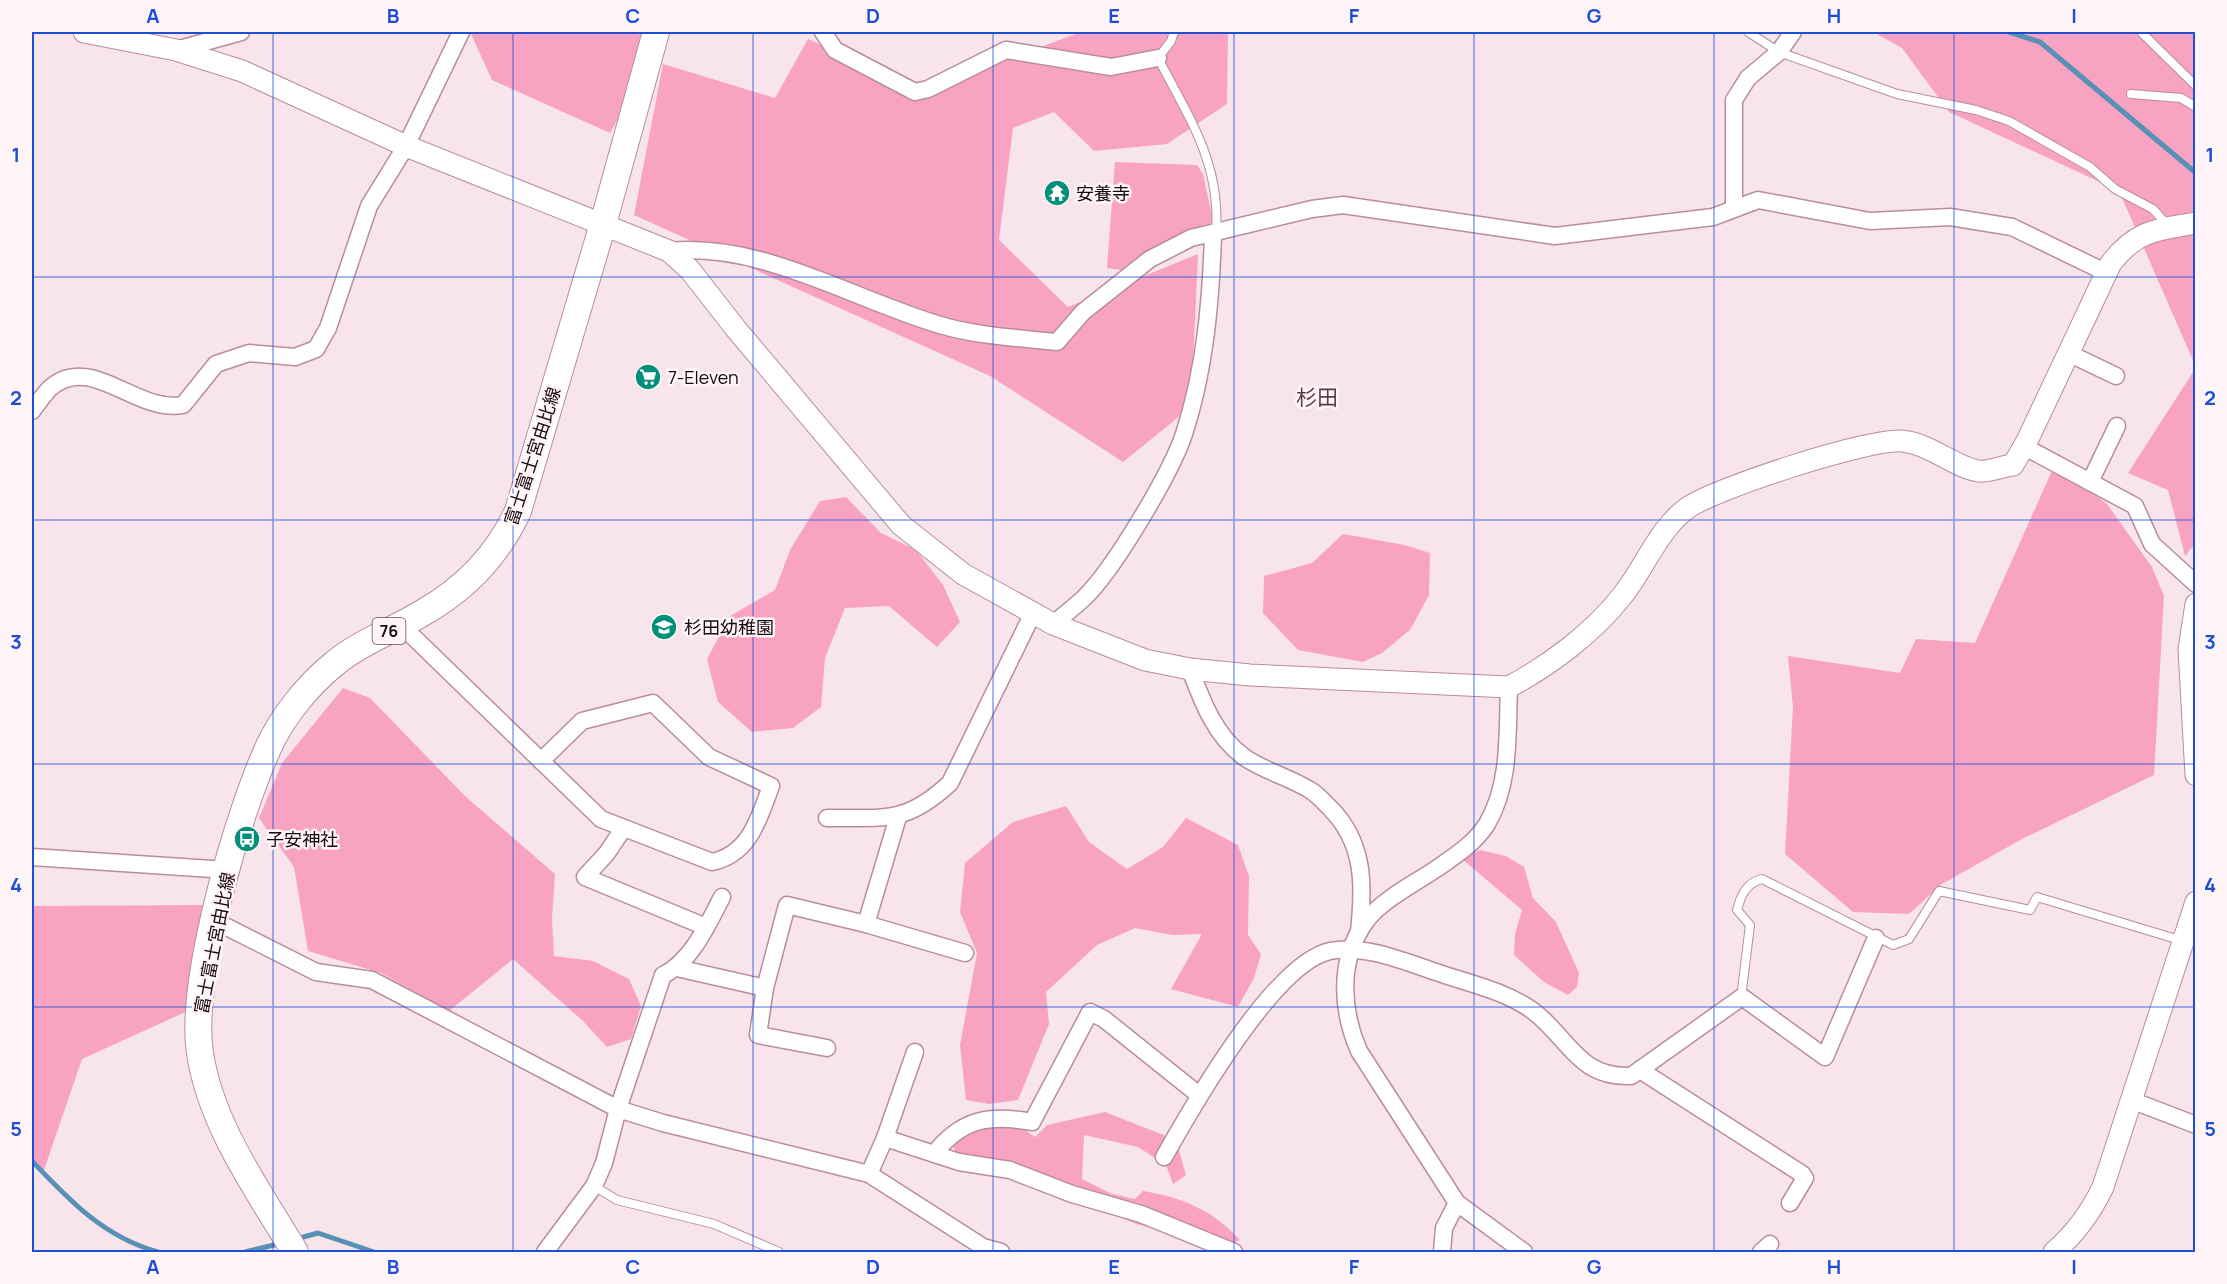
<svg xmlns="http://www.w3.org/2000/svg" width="2227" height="1284" viewBox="0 0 2227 1284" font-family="Manrope,'Noto Sans JP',sans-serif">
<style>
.green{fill:#f9a3c2}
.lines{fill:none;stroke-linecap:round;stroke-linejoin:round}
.stream{stroke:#5890b6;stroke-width:5}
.service-casing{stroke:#b98d9b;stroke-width:10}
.minor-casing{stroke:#b98d9b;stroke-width:19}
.tertiary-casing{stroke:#b98d9b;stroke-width:23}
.primary-casing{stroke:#b98d9b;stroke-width:28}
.service{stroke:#fff;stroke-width:8}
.minor{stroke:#fff;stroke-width:16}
.tertiary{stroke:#fff;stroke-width:21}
.primary{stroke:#fff;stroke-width:26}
.grid{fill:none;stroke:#1d4ed8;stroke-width:1.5;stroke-opacity:0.55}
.labels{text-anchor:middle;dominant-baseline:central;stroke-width:5;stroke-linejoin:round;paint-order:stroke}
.shield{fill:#fff5f8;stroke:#5d5055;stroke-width:1.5}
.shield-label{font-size:16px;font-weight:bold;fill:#18090f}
.poi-label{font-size:18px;fill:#18090f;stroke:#fff5f8;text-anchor:start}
.street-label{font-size:18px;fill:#18090f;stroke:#fff5f8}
.quarter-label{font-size:21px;fill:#5e3846;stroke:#fff5f8}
.neatline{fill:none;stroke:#1d4ed8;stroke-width:2}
.grid-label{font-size:20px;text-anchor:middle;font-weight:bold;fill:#1d4ed8}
</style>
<rect width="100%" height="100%" fill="#f8e5eb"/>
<g class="green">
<polygon points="470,32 647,32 634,90 610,133 492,80"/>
<polygon points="1081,32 1228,32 1227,104 1167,144 1094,151 1054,112 1013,128 999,240 1068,307 1198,254 1191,407 1123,462 990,376 634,215 663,64 775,98 808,39 913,85 928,89"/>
<polygon points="1873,32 2195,32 2195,365 2119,191 1949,112 1902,48"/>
<polygon points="1115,162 1197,165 1203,174 1216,234 1128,271 1107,268"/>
<polygon points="2195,369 2195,544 2185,556 2168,490 2128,473"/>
<polygon points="2055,464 2107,504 2152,567 2164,596 2154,775 2022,839 1942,884 1909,914 1853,912 1785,854 1793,707 1788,656 1900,673 1916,639 1975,643"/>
<polygon points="846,497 881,533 916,550 943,585 960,622 937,647 889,606 845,608 825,658 821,707 793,728 752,732 718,702 707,659 730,616 775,590 790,550 820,501"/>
<polygon points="1343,534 1405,545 1430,553 1429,595 1410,630 1382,653 1363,662 1298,650 1263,613 1264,576 1312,563"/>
<polygon points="343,688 370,698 466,797 555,874 552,918 554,956 593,961 629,979 641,1006 631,1039 607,1047 583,1021 513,959 449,1011 381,973 308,951 294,867 259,818 282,763"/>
<polygon points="1066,806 1089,842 1127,869 1163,847 1186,818 1238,845 1249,876 1248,935 1261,954 1254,978 1238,1007 1171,989 1202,934 1172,935 1135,928 1097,945 1046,992 1049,1024 1018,1100 989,1104 966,1100 960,1045 977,953 960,912 965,863 1013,822"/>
<polygon points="1480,850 1506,856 1524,867 1533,898 1556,922 1579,973 1577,987 1568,995 1544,982 1514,955 1515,934 1522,910 1462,859"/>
<polygon points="208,905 192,958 190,1010 82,1059 43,1173 32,1164 32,906"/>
<path d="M1105 1112 1176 1140 1186 1175 1173 1184 1166 1165 1138 1147 1084 1135 1082 1179 1112 1194 1135 1199 1143 1191C1182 1197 1214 1211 1240 1240L1220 1249 1176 1233 1136 1224 1099 1208 957 1159 953 1145 980 1123 1011 1120 1035 1137 1047 1125Z"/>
</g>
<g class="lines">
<g class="stream">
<polyline points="2009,32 2040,42 2196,173"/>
<path d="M32 1161C70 1201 104 1237 158 1252"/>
<polyline points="296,1239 318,1233 374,1252"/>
<polyline points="245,1252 282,1243"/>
</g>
<g class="service-casing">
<g id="service">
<path d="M1174 32 1171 41 1158 58C1189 118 1221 163 1216 233"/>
<polyline points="1748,32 1779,52 1897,94 1976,110 2009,121 2090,167 2115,189 2153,209 2168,226"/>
<polyline points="2141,32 2196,86"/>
<polyline points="2131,94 2181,98 2196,107"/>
<path d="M1741 998 1750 925 1737 910C1741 895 1746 883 1762 879L1893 945 1909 939 1939 891 2030 910 2037 897 2183 941"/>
<polyline points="594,1186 617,1200 714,1224 779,1252"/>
</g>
</g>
<g class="minor-casing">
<g id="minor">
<polyline points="823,32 835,50 915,92 928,89 1006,50 1111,67 1158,58"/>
<polyline points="176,50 241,32"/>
<polyline points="1734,208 1734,100 1748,78 1779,52 1793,32"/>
<path d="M669 251C762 242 852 299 940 325 977 336 1018 338 1057 342L1083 312 1150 259 1191 238 1312 209 1343 205 1555 236 1713 217 1758 200 1870 221 1950 217 2012 227 2105 272"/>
<polyline points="2068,353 2116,376"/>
<path d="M32 411C37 404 43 396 49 389 90 351 136 414 183 405L216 364 249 353 295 357 316 349 328 328 369 206 406 146 461 32"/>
<polyline points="2023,446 2135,506 2152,544 2196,584"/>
<polyline points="2090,482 2117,426"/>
<path d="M1053 624C1063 616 1074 607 1084 598 1114 569 1171 473 1184 434 1205 370 1211 301 1213 234"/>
<path d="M401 625 601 819 712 862C750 854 759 818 771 786L709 757 653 703 582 721 541 761"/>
<path d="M1190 669C1202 701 1215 736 1244 757 1264 771 1289 777 1310 790 1317 794 1324 802 1330 808 1365 843 1364 886 1359 932"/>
<path d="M827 818C884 817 905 825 950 783L1033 613"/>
<polyline points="623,829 607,853 585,877 706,927"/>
<polyline points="32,857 227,870"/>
<polyline points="215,921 316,972 372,980 618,1109 663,1123 869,1174 983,1247 1001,1252"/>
<polyline points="866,924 898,817"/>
<polyline points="677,968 765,988"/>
<polyline points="827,1048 758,1035 765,988 787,905 866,924 965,953"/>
<polyline points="1640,1070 1802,1174 1805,1178 1790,1203"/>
<polyline points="2131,1100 2196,1125"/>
<polyline points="885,1138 959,1162 1010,1170 1072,1194 1141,1214 1234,1252"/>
<path d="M934 1154C961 1119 989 1114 1032 1122L1090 1012 1104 1019 1199 1095"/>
<path d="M1164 1157C1192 1107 1274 963 1330 951 1363 944 1404 961 1436 972 1467 983 1506 991 1533 1011 1569 1038 1578 1078 1631 1076L1742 997 1825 1057 1876 938"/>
<polyline points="869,1174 885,1138 915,1052"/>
<polyline points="1457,1203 1524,1252"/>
<path d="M545 1252 594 1186 604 1163 618 1109 663 975C691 962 708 924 722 897"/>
<path d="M1442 1252 1444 1228 1457 1203 1359 1051C1341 1010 1338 959 1366 921 1383 899 1414 884 1436 869 1455 856 1474 844 1487 824 1511 783 1507 733 1509 687"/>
<polyline points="1761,1252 1770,1244"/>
</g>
</g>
<g class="tertiary-casing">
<g id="tertiary">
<path d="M84 32 176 50 242 71 406 146 669 251 690 270 736 329 901 525 963 574 1053 624 1145 660 1190 669 1250 675 1509 687C1550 665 1593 633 1622 596 1644 569 1658 530 1686 509 1712 489 1870 438 1902 441 1931 444 1954 467 1978 471 1987 473 2003 466 2013 465L2027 441 2111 263C2137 230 2156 230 2196 223"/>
<polyline points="2196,604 2189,649 2196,775"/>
<path d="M2054 1252C2075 1234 2091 1212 2103 1187L2196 902"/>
</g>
</g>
<g class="primary-casing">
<path id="primary" d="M295 1252C258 1190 211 1126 200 1053 189 981 238 813 269 746 283 716 308 685 334 664 360 642 395 630 424 612 466 588 498 554 518 511L603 224 656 32"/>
</g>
<use href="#service" class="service"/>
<use href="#minor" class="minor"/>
<use href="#tertiary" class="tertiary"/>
<use href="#primary" class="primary"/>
</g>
<path class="grid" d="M273 32V1252M513 32V1252M753 32V1252M993 32V1252M1234 32V1252M1474 32V1252M1714 32V1252M1954 32V1252M32 277H2196M32 520H2196M32 764H2196M32 1007H2196"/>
<defs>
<g id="temple-disc" transform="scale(1.35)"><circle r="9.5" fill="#008f79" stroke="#fff5f8"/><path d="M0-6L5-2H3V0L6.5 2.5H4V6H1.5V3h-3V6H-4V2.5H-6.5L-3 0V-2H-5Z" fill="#fff"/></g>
<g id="supermarket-disc" transform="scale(1.35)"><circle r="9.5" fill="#008f79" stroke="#fff5f8"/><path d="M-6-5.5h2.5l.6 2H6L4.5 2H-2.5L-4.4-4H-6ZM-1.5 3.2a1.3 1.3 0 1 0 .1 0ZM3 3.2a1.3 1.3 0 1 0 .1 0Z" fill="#fff"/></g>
<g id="school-disc" transform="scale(1.35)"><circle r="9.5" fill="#008f79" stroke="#fff5f8"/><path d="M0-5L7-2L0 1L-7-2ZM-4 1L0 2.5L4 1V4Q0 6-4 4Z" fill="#fff"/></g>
<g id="bus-disc" transform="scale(1.35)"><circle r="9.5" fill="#008f79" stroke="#fff5f8"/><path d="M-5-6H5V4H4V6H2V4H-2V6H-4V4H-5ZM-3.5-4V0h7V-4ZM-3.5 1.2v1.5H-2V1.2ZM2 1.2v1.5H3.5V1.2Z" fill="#fff"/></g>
</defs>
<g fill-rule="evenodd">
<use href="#temple-disc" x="1057" y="193"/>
<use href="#supermarket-disc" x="648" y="377"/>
<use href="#school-disc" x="664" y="627"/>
<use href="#bus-disc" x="247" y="839"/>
</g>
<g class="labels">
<rect class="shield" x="372.5" y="618" width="33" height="26" rx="4.5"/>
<g class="shield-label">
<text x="389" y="631">76</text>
</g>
<g class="poi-label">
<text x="1076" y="193">安養寺</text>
<text x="668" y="377">7-Eleven</text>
<text x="684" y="627">杉田幼稚園</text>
<text x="266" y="839">子安神社</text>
</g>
<g class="street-label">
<text transform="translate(532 456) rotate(-72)">富士富士宮由比線</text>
<text transform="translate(214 943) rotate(-79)">富士富士宮由比線</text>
</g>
<g class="quarter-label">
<text x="1317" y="397">杉田</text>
</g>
</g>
<rect width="2227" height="1284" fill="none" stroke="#fff5f8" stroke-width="66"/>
<rect x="33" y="33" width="2161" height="1218" class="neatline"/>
<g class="grid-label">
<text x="153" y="23">A</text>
<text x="393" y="23">B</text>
<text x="633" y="23">C</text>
<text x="873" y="23">D</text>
<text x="1114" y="23">E</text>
<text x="1354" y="23">F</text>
<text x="1594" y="23">G</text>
<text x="1834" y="23">H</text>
<text x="2074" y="23">I</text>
<text x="16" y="162">1</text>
<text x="2210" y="162">1</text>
<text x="16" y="405">2</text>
<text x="2210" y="405">2</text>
<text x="16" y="649">3</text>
<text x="2210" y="649">3</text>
<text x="16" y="892">4</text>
<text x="2210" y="892">4</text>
<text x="16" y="1136">5</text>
<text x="2210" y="1136">5</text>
<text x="153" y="1274">A</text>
<text x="393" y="1274">B</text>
<text x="633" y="1274">C</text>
<text x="873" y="1274">D</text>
<text x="1114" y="1274">E</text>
<text x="1354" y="1274">F</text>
<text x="1594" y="1274">G</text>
<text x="1834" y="1274">H</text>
<text x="2074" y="1274">I</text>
</g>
</svg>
